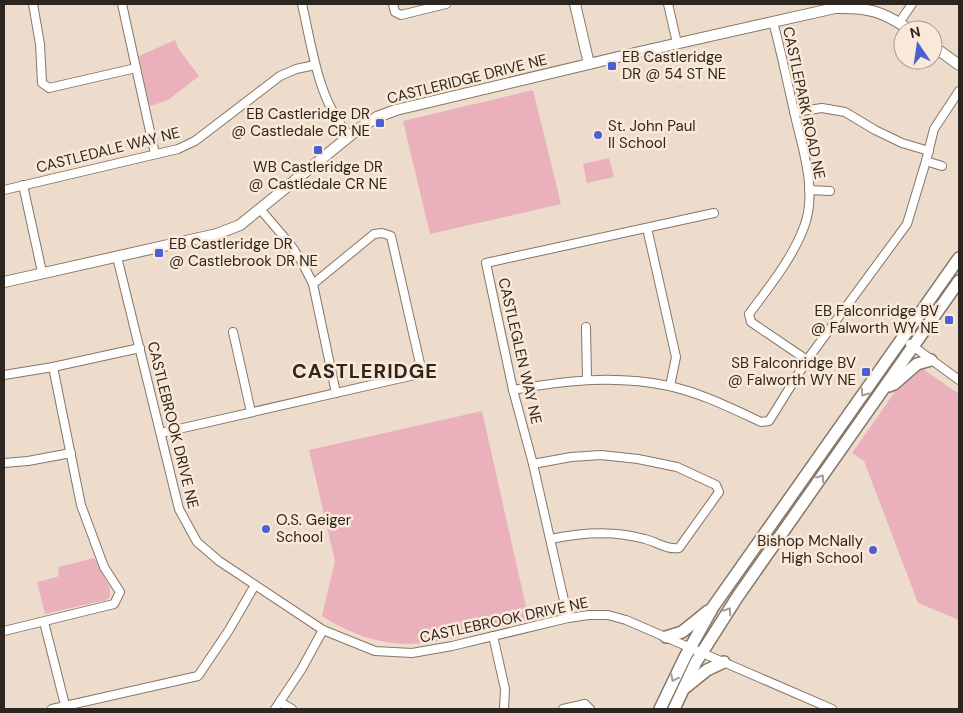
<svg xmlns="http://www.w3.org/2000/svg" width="963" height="713" viewBox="0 0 963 713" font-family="'DM Sans',sans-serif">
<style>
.green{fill:#eab1bd}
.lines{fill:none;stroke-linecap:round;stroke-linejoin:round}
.minor-casing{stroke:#867667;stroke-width:10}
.tertiary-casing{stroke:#867667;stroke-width:12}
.secondary-casing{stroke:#867667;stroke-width:14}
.minor{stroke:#fff;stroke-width:8}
.tertiary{stroke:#fff;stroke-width:10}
.secondary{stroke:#fff;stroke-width:11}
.oneway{stroke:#a09d9b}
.poi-dot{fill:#4b60d5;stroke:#fae9d8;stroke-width:2}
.labels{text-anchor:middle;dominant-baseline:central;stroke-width:5;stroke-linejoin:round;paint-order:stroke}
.poi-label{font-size:15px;fill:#2d2620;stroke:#fae9d8;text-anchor:start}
.street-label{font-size:15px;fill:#2d2620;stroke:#fae9d8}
.district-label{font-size:20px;font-weight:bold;letter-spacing:1px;fill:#2d2620;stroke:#fae9d8}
</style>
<rect width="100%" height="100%" fill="#eddccb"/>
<g class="green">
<polygon points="175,40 178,48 199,76 168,100 151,106 149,104 139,56"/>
<polygon points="533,90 561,204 430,234 403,121"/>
<polygon points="609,158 614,177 587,183 583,164"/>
<polygon points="923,369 959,394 959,620 918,603 864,461 852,453 904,379 914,373"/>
<path d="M482 411 529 620C493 628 445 643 409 644 378 644 348 633 322 616L335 561 309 450Z"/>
<polygon points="94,558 110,588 110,597 106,600 45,614 37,582 57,577 59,574 58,567"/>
</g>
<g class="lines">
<g class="minor-casing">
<g id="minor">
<polyline points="33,4 40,44 42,83 49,88 136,68"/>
<polyline points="122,4 155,154"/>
<path d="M302 4C312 47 318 102 350 136"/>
<polyline points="393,4 395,12 401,15 446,4"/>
<polyline points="668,4 677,43"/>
<path d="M773 22C781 51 787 81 794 111 802 148 818 190 804 227 792 259 769 287 749 314L751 322 807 360"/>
<polyline points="899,23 912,4"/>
<polyline points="794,112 822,108 845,112 875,130 902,143 929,151"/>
<polyline points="926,161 942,166"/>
<polyline points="23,185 42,272"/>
<polyline points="4,190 178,149 195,141 280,76 296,69 315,65"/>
<polyline points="809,190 830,191"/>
<polyline points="260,209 290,244 302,262 313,284 336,393"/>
<polyline points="647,228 676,357 670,386"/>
<polyline points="117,257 179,509 197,542 219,561 323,630 375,651 412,653 452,646 568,618 589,615 608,615 626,620 832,709"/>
<polyline points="586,327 587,379"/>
<polyline points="233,332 251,412"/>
<polyline points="910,344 959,380"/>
<polyline points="4,375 53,367 140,348"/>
<path d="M513 390C565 380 617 375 669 386 701 393 731 408 761 422L769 421 807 360 907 224 926 161 934 129 959 91"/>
<polyline points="161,433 419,374 421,368 391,236 382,233 374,234 313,284"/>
<polyline points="4,463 28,461 71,453"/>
<path d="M533 464 571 457 601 455 638 459 677 467 716 485 719 492 679 548C667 550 657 542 645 539 614 530 583 532 551 539"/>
<polyline points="568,618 533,464 513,390 486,263 714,213"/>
<polyline points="44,622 66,709"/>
<polyline points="4,631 114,604 120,592 104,567 81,505 53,367"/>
<polyline points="493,636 505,689 504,709"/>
<polyline points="280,702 292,709"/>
<polyline points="52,709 198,676 229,630 255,585"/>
<polyline points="275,709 301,670 323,630"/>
<polyline points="563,709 585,704 590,709"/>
</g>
</g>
<g class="tertiary-casing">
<g id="tertiary">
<polyline points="575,4 589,64"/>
<polyline points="933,46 959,65"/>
<path d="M4 282 217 234 240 225 357 130 377 117 396 110 635 53 835 8C868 7 882 11 910 30"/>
</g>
</g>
<g class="secondary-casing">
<g id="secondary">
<polyline points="889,386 894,384 917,364 931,360"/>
<polyline points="666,637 682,632 708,611"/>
<polyline points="686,687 707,670 724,662"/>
<polyline points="660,709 685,657 713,607 959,258"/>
<polyline points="674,709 696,662 738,596 959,281"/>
</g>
</g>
<use href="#minor" class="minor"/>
<use href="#tertiary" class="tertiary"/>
<use href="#secondary" class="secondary"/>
</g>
<defs><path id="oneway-chevron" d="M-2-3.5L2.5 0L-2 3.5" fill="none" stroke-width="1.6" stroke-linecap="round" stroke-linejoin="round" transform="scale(1.25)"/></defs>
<g class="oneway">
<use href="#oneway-chevron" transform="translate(864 393) rotate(125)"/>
<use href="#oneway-chevron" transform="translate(821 478) rotate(-55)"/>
<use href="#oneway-chevron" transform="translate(728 611) rotate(-57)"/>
<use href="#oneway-chevron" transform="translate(674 678) rotate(116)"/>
</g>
<g class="poi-dot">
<rect x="607" y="61" width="10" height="10" rx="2.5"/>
<rect x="375" y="118" width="10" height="10" rx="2.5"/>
<circle cx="598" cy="135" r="5"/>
<rect x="313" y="145" width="10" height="10" rx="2.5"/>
<rect x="154" y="248" width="10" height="10" rx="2.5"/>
<rect x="944" y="315" width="10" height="10" rx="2.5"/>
<rect x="861" y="367" width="10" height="10" rx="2.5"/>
<circle cx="266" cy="529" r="5"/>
<circle cx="873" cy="550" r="5"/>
</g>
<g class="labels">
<g class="poi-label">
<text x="622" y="57">EB Castleridge<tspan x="622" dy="17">DR @ 54 ST NE</tspan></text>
<text x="370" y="114" text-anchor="end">EB Castleridge DR<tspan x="370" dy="17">@ Castledale CR NE</tspan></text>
<text x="608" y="126">St. John Paul<tspan x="608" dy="17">II School</tspan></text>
<text x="318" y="167" text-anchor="middle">WB Castleridge DR<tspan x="318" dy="17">@ Castledale CR NE</tspan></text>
<text x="169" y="244">EB Castleridge DR<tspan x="169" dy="17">@ Castlebrook DR NE</tspan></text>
<text x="939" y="311" text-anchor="end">EB Falconridge BV<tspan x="939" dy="17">@ Falworth WY NE</tspan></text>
<text x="856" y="363" text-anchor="end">SB Falconridge BV<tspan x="856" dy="17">@ Falworth WY NE</tspan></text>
<text x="276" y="520">O.S. Geiger<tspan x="276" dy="17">School</tspan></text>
<text x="863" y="541" text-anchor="end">Bishop McNally<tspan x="863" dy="17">High School</tspan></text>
</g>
<g class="street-label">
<text transform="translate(467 79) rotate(-14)">CASTLERIDGE DRIVE NE</text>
<text transform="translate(804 103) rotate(78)">CASTLEPARK ROAD NE</text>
<text transform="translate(108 150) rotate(-14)">CASTLEDALE WAY NE</text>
<text transform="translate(520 351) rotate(77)">CASTLEGLEN WAY NE</text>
<text transform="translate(173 425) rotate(76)">CASTLEBROOK DRIVE NE</text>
<text transform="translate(504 620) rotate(-12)">CASTLEBROOK DRIVE NE</text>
</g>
<g class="district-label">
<text x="365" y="371">CASTLERIDGE</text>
</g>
</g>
<rect width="963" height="713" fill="none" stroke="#2d2620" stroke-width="10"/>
<g transform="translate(918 45) rotate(347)"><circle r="24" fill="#fae9d8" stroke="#a89b8e"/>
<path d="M0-4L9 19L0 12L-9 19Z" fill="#4b60d5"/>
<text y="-8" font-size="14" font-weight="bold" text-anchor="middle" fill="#2d2620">N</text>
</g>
</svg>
